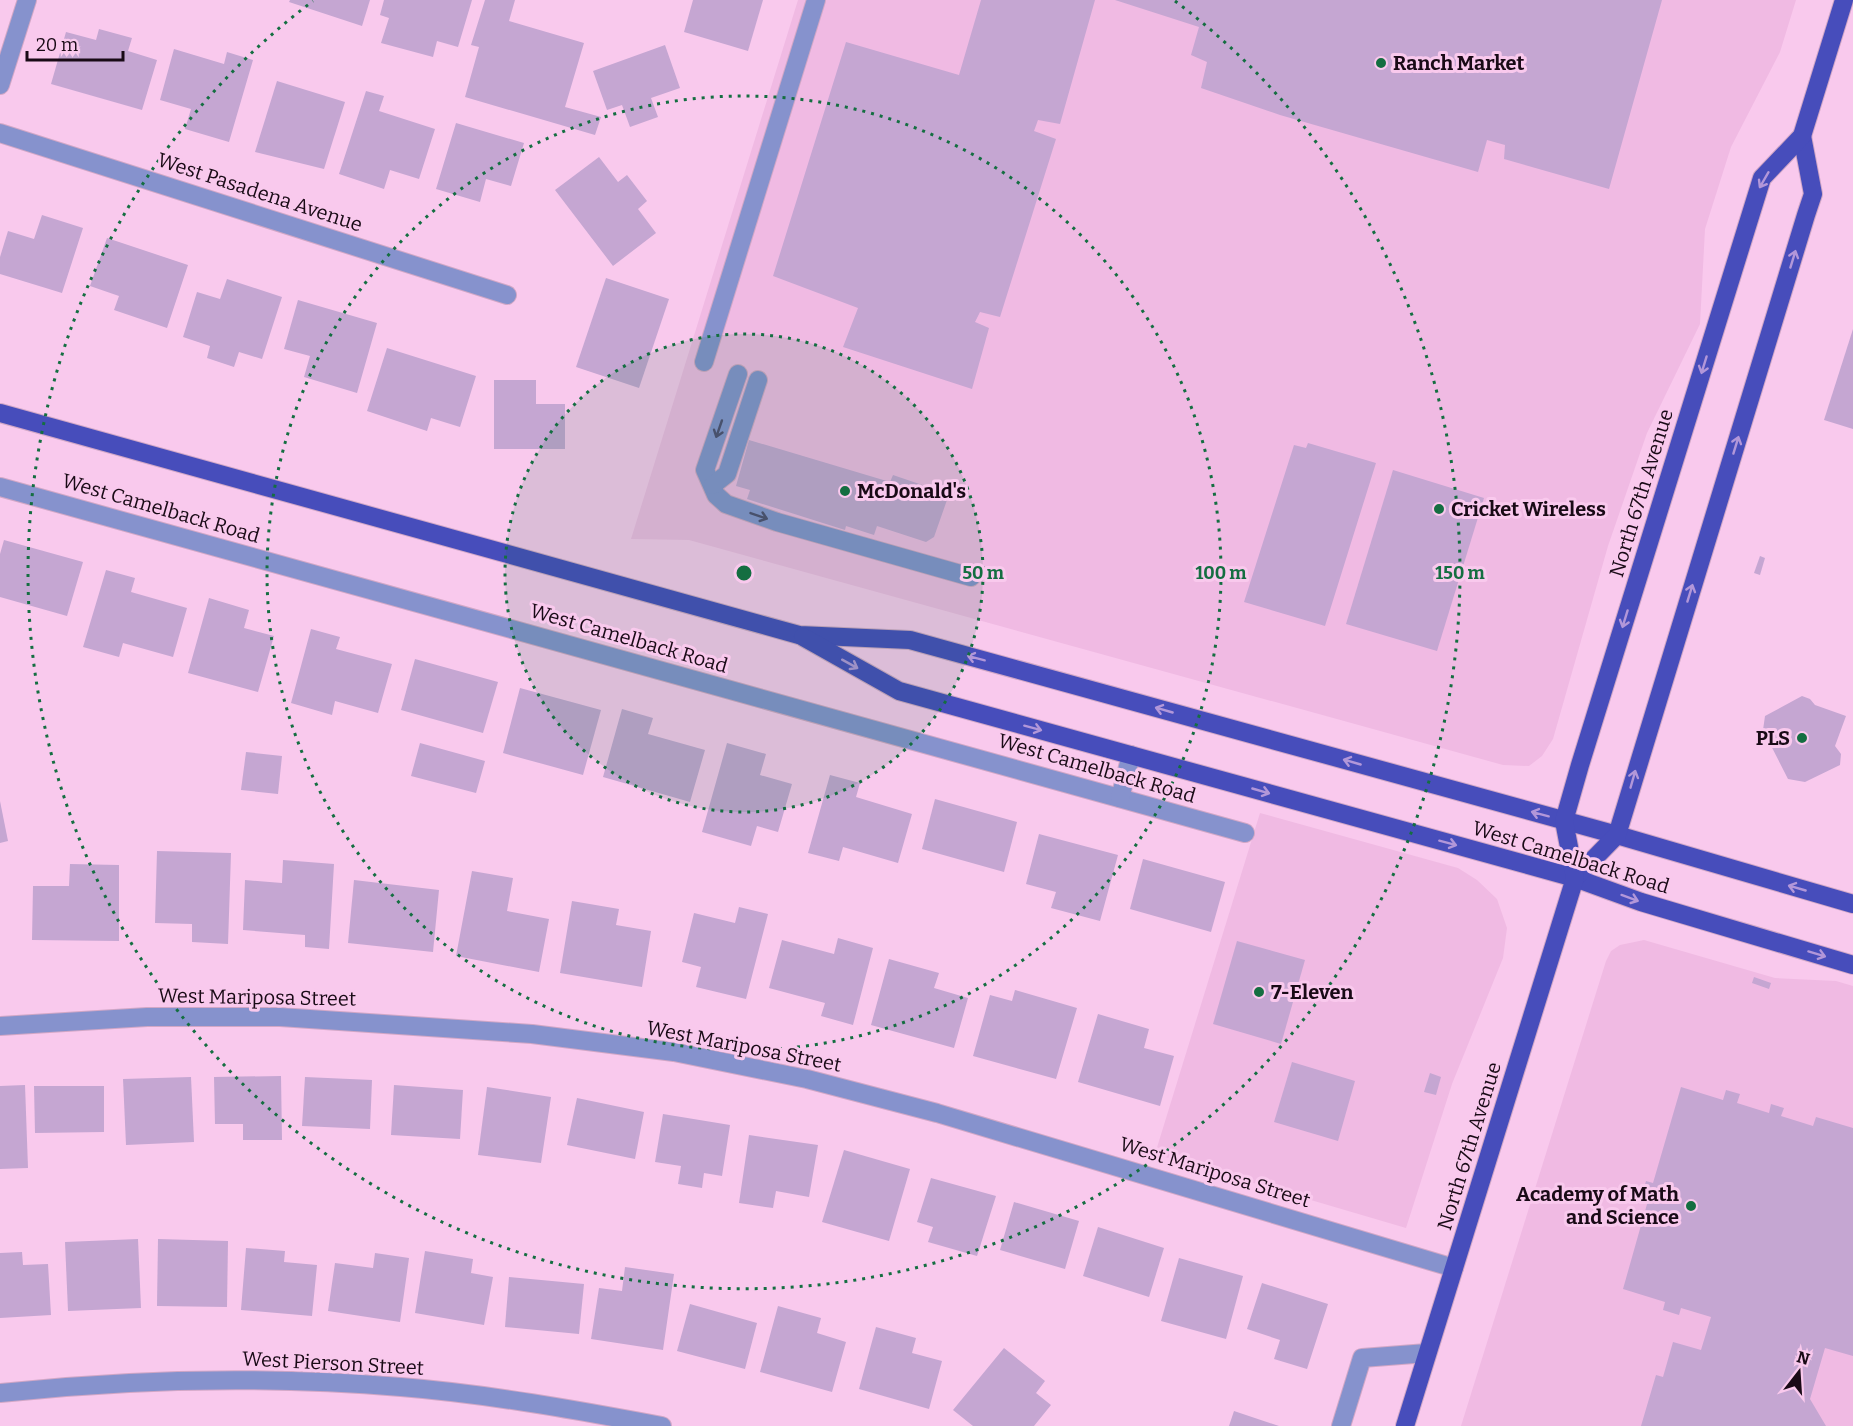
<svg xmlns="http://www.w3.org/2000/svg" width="1853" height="1426" viewBox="0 0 1853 1426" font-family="Bitter,serif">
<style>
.built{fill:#f0bae3}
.building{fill:#c5a6d2}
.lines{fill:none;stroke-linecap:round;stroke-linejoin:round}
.minor-casing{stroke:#d1a7c6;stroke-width:20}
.major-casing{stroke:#d1a7c6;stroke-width:20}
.minor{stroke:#8692cd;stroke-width:18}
.major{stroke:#474dbb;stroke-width:18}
.oneway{stroke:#b297d9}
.oneway2{stroke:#504e72}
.ring{fill:none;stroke:#146e41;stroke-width:3;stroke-dasharray:3 6}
.poi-dot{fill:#146e41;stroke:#f9c9ed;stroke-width:2}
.labels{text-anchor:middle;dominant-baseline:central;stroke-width:6;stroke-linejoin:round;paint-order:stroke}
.poi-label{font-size:20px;font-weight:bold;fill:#190a16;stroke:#f9c9ed;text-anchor:start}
.street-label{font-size:20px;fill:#190a16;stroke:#f9c9ed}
.centre{fill:#146e41;stroke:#f9c9ed;stroke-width:3}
.ring-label{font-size:18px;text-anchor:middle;font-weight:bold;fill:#146e41;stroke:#f9c9ed;stroke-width:6;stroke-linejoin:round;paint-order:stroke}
</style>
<rect width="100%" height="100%" fill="#f9c9ed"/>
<g class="built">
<polygon points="798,0 1796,0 1780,52 1731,147 1705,229 1700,324 1647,433 1608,546 1553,739 1542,756 1529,766 1503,765 689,540 631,539"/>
<polygon points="1260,813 1458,868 1477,880 1497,899 1507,928 1503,958 1452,1084 1406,1228 1155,1154"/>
<polygon points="1644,940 1775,978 1836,981 1853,986 1853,1426 1461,1426 1606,961 1611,951 1620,945"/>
</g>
<g class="building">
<polygon points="290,0 370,0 362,26 289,2"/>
<polygon points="384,0 472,0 458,47 437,41 433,57 381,43 389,18 380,15"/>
<polygon points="485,0 515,0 509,21 584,43 565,107 601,117 595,135 465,97 479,47 471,45"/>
<polygon points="693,0 763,0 748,51 684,32"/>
<polygon points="981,0 1095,0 1060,124 1038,120 1034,131 1056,139 1000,317 980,312 975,322 989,328 972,389 843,347 858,308 773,276 846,42 959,75"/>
<polygon points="1115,0 1662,0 1609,189 1504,159 1505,145 1487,140 1478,172 1280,115 1201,88 1207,62 1191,55 1199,27"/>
<polygon points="99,29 132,38 128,51 157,60 142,110 51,84 66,32 96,40"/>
<polygon points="665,45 680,88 651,98 658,117 630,127 622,105 607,110 593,71"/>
<polygon points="174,49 224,64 227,52 253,60 229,142 185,129 191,109 160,100"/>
<polygon points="277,81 345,102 324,169 255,152"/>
<polygon points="366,91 384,96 379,111 435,129 419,179 390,170 384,189 339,174"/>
<polygon points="456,123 524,143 511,186 486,179 480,202 436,189"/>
<polygon points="599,157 618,182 627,175 647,201 638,209 656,233 613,266 555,190"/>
<polygon points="42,215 83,228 62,293 0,274 0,257 8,231 34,239"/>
<polygon points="107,238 188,265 167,328 114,310 119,296 90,286"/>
<polygon points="606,278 669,299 639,388 576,367"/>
<polygon points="227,279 282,297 262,359 239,352 234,367 207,358 210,346 183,337 197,292 220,299"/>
<polygon points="298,300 377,323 357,393 304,377 310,356 284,349"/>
<polygon points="1853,329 1853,429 1824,420"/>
<polygon points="387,348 476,376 460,427 431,418 427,431 367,411"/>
<polygon points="494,380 536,380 536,404 565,404 565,449 494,449"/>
<polygon points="749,440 890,482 893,475 943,492 947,500 934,537 926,542 877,526 874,535 846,526 845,530 747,499 750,490 736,486"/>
<polygon points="1308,443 1376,463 1325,626 1244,602 1294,445 1306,448"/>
<polygon points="1393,470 1484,498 1437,651 1346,624"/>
<polygon points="4,540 83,562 67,616 0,597 0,554"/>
<polygon points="1760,556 1765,558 1760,575 1754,573"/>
<polygon points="106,570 135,578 131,592 187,608 173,657 123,643 119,657 83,647"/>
<polygon points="209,598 249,610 244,628 274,636 258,692 188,673"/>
<polygon points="311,629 340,637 336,649 392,664 378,713 335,701 332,715 291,703"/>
<polygon points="415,659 498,682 483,733 401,710"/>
<polygon points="520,688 601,710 583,775 503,753"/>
<polygon points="1802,696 1810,699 1815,705 1846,716 1835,746 1841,754 1840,765 1805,782 1788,779 1763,730 1765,716"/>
<polygon points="622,709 653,718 648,734 705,750 690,802 603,777"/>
<polygon points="420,743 485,761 476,793 411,776"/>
<polygon points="727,743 766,754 760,775 792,784 778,832 757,826 751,846 702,832"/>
<polygon points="246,752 282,756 278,794 241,790"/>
<polygon points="830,775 860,783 856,797 912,814 898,863 843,847 839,861 808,853"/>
<polygon points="935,799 1017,822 1004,872 922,849"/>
<polygon points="0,801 8,841 0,843"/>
<polygon points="1039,834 1118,855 1100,921 1051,908 1056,892 1026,884"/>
<polygon points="157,851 231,853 228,944 192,942 192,924 155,923"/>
<polygon points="1143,859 1225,882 1211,932 1130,909"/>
<polygon points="283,860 334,864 329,949 305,947 305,935 243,930 245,880 282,883"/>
<polygon points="70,864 119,865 119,941 32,940 33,886 69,886"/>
<polygon points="472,871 513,878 507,911 549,919 539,972 456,956"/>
<polygon points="354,880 439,890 433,952 348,943"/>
<polygon points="572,901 619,909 616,925 651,931 642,987 560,973"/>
<polygon points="739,907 768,914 746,999 696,987 701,967 682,962 694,913 735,923"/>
<polygon points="838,938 873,948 853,1025 821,1016 825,1003 769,988 782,940 834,954"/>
<polygon points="1237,941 1305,960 1281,1044 1213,1024"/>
<polygon points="889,959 939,973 934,988 968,998 954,1048 871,1025"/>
<polygon points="1754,977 1771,983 1769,989 1752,983"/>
<polygon points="1015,990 1077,1008 1056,1079 973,1056 990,995 1012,1001"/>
<polygon points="1098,1014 1149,1029 1144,1048 1174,1056 1160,1106 1078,1082"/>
<polygon points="1292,1062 1355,1081 1338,1141 1274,1122"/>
<polygon points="1430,1073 1441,1077 1436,1095 1424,1092"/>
<polygon points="281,1076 282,1140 243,1140 243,1124 215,1124 214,1077"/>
<polygon points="191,1077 194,1142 126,1145 123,1079"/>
<polygon points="305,1077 372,1080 370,1129 302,1126"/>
<polygon points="25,1085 28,1168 0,1169 0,1086"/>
<polygon points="394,1085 463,1090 460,1139 391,1135"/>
<polygon points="34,1086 104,1086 104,1132 35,1133"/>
<polygon points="487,1087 551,1097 541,1163 478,1155"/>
<polygon points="1681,1087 1723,1100 1726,1090 1740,1094 1737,1103 1769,1113 1771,1104 1784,1108 1781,1116 1813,1126 1816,1117 1853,1128 1853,1356 1825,1348 1810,1399 1826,1426 1641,1426 1656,1375 1663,1377 1673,1342 1701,1350 1711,1317 1681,1308 1679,1315 1663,1310 1665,1302 1623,1289 1649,1197 1642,1195 1646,1181 1653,1183"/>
<polygon points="577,1098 644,1112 635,1159 567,1145"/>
<polygon points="663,1114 730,1125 722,1176 704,1173 702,1188 678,1184 681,1166 655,1162"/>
<polygon points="749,1135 818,1145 809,1197 776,1191 773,1208 739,1203"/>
<polygon points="844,1150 910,1169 889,1241 822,1222"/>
<polygon points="931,1178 996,1196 977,1256 928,1242 933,1227 917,1222"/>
<polygon points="1014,1202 1079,1221 1065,1269 1000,1250"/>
<polygon points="1098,1227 1164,1248 1149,1297 1083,1276"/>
<polygon points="138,1239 141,1308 68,1311 65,1242"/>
<polygon points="158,1239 228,1241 227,1307 157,1306"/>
<polygon points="246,1248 285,1251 284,1262 317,1265 312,1316 241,1310"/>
<polygon points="425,1251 473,1259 471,1273 493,1277 484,1325 415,1313"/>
<polygon points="22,1252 23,1265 48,1264 51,1315 0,1318 0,1253"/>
<polygon points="375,1253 409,1258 400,1322 328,1311 335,1263 373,1268"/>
<polygon points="1179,1258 1243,1276 1226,1339 1161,1321"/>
<polygon points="625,1267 674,1274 663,1350 591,1339 599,1288 622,1291"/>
<polygon points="509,1277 584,1284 579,1334 505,1327"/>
<polygon points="1262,1283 1328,1304 1307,1369 1274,1359 1280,1340 1247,1329"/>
<polygon points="690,1304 757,1323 745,1369 677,1351"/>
<polygon points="778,1306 821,1318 817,1333 846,1342 832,1392 760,1372"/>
<polygon points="876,1327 916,1338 912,1353 942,1361 929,1409 859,1389"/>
<polygon points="1004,1348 1045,1381 1036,1393 1051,1405 1034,1426 973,1426 953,1410"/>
<polygon points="1234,1411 1279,1426 1229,1426"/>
</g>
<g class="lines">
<g class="minor-casing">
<g id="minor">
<polyline points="0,85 27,0"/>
<polyline points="0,133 507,295"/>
<polyline points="704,362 816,0"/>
<polyline points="738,374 705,470 716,495 726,504 777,522 971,577"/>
<polyline points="713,485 727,474 758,380"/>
<polyline points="0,487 1245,833"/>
<polyline points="1120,798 1131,755"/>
<polyline points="0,1026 147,1017 280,1017 532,1034 674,1052 807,1079 937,1113 1454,1268"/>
<path d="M0 1393C132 1379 268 1376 401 1387 488 1394 576 1410 662 1426"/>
<polyline points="1341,1426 1362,1358 1427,1353"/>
</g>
</g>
<g class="major-casing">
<g id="major">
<polyline points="0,413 799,635 910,640 1617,835 1853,904"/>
<polyline points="803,637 899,691 1575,878 1641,902 1853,965"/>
<polyline points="1575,878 1617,835 1806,215 1813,194 1802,136"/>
<polyline points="1405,1426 1575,878 1564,821 1580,765 1762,178 1802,136 1844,0"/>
</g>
</g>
<use href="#minor" class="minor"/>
<use href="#major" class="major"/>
</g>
<defs><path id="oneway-shaft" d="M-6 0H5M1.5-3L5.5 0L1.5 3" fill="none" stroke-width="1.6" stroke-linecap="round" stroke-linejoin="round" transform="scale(1.5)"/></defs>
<g class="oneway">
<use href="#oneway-shaft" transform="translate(1764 180) rotate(120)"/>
<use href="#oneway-shaft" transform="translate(1793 259) rotate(-73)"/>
<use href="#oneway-shaft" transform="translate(1704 365) rotate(107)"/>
<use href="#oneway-shaft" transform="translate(1736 445) rotate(-73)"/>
<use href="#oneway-shaft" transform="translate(1690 593) rotate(-73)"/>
<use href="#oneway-shaft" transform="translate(1625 619) rotate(107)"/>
<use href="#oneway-shaft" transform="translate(976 658) rotate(-165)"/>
<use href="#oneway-shaft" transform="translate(850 664) rotate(29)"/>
<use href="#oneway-shaft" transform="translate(1164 710) rotate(-164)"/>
<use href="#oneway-shaft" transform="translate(1033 728) rotate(15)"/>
<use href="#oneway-shaft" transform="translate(1352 762) rotate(-164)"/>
<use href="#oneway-shaft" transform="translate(1633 779) rotate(-74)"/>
<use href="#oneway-shaft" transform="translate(1261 791) rotate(16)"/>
<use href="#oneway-shaft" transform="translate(1540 814) rotate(-165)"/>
<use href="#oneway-shaft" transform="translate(1448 843) rotate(15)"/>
<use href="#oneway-shaft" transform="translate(1797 888) rotate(-164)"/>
<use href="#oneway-shaft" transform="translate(1630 898) rotate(20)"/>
<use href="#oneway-shaft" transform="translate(1817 954) rotate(17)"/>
</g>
<g class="oneway2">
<use href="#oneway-shaft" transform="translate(719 429) rotate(109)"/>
<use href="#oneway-shaft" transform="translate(759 516) rotate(19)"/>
</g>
<circle cx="744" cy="573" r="239" fill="#146e41" fill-opacity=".12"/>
<g class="ring">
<circle cx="744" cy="573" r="239"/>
<circle cx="744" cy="573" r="477"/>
<path d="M1175 1A716 716 0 1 1 313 1"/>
</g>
<g class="poi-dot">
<circle cx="1381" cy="63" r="6"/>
<circle cx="845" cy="491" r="6"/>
<circle cx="1439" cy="509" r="6"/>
<circle cx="1802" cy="738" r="6"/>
<circle cx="1259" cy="992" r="6"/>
<circle cx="1691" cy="1206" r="6"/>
</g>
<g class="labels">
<g class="poi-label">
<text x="1393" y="63">Ranch Market</text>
<text x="857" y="491">McDonald's</text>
<text x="1451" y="509">Cricket Wireless</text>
<text x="1790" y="738" text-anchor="end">PLS</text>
<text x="1271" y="992">7-Eleven</text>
<text x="1679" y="1194" text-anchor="end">Academy of Math<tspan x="1679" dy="23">and Science</tspan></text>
</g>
<g class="street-label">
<text transform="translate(260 192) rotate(18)">West Pasadena Avenue</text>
<text transform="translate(1641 493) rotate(-73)">North 67th Avenue</text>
<text transform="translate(161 508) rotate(16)">West Camelback Road</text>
<text transform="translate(629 638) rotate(16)">West Camelback Road</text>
<text transform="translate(1097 768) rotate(16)">West Camelback Road</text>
<text transform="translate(1571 857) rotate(17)">West Camelback Road</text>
<text transform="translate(257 997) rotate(1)">West Mariposa Street</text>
<text transform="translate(744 1046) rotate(11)">West Mariposa Street</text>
<text transform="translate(1469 1146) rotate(-73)">North 67th Avenue</text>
<text transform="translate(1215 1172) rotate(17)">West Mariposa Street</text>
<text transform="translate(333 1363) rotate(3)">West Pierson Street</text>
</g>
</g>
<circle cx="744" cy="573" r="9" class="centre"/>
<g class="ring-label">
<text x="983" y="579">50 m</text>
<text x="1221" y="579">100 m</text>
<text x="1460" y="579">150 m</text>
</g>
<g transform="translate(1799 1372) rotate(17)" stroke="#f9c9ed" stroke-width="4.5" paint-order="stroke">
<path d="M0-4.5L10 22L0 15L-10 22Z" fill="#190a16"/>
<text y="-9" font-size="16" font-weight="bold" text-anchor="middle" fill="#190a16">N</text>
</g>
<path d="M27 51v9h96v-9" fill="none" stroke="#190a16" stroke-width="3"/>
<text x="36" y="51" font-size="18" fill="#190a16" stroke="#f9c9ed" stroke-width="4.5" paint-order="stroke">20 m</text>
</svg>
